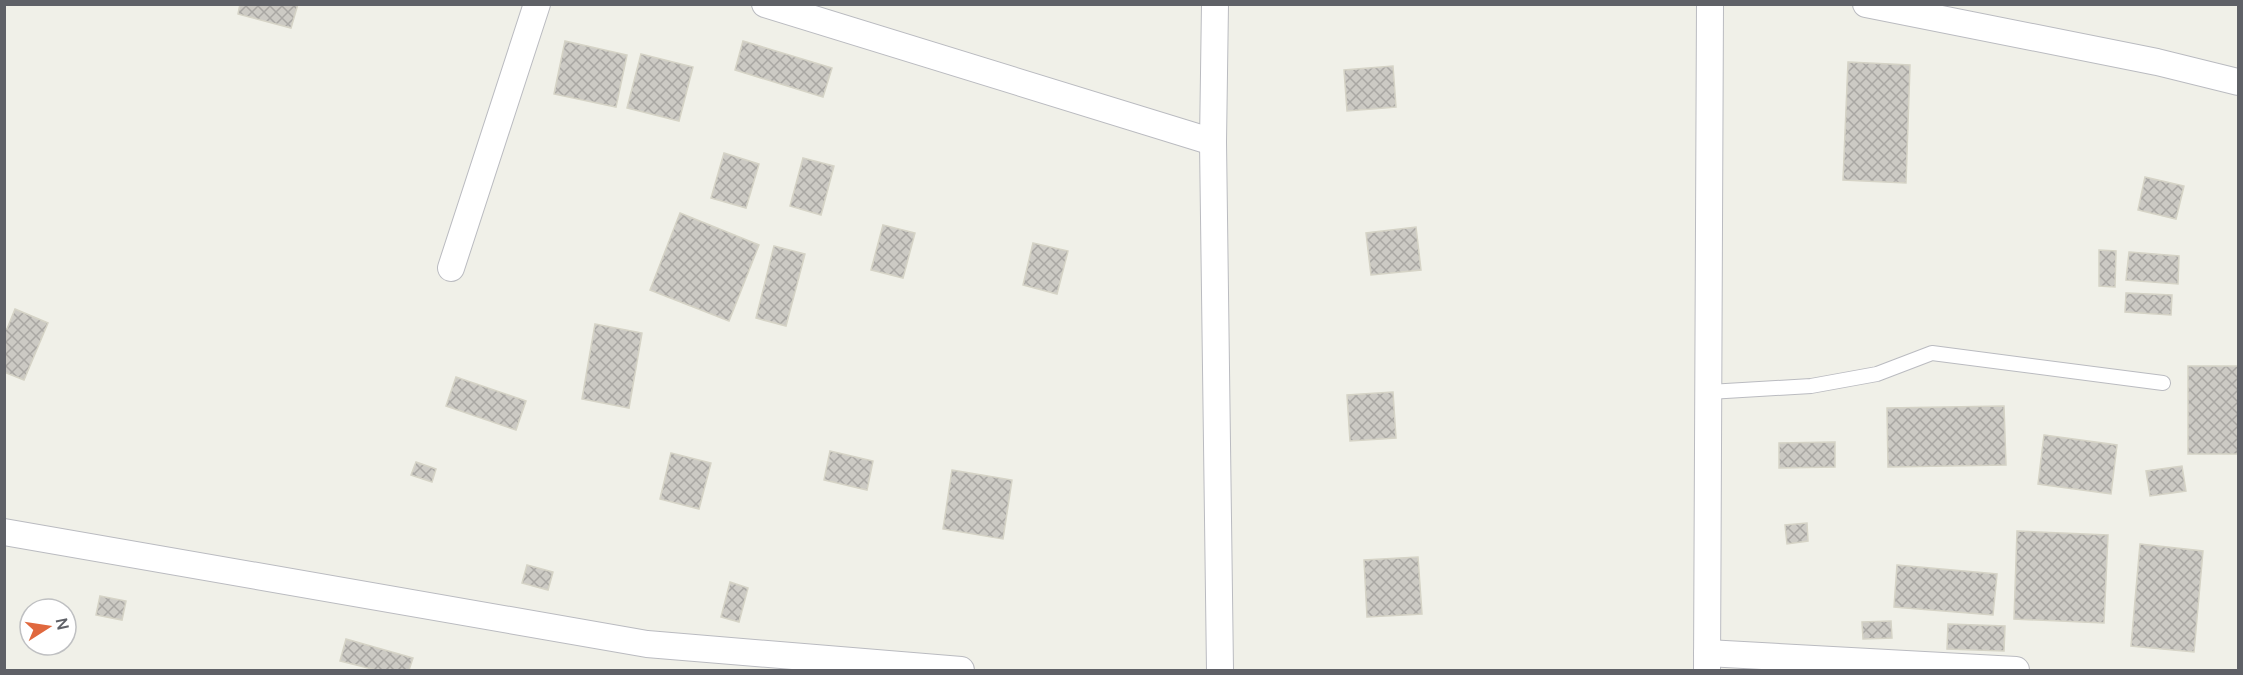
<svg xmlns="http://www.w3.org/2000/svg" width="2243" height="675" viewBox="0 0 2243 675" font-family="Manrope,sans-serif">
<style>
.building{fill:url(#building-cross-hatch);stroke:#d5d3c6;stroke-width:1.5}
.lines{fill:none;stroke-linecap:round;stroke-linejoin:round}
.service-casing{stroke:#babbc0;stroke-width:16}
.minor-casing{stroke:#babbc0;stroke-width:28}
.service{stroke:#fff;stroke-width:14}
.minor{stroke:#fff;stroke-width:26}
</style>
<defs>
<pattern id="building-cross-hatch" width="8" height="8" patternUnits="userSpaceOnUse" patternTransform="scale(1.5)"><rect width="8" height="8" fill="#cccac4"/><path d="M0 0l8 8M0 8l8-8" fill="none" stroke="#a9a7a3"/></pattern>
</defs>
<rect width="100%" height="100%" fill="#f0f0e8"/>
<g class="building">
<polygon points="240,4 298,4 291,28 238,14"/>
<polygon points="565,41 627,55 616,107 554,94"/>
<polygon points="743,41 832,68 823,97 735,70"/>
<polygon points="641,54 693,67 679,121 627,108"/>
<polygon points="1848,62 1910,65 1906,183 1843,180"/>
<polygon points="1393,66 1396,107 1347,111 1344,70"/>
<polygon points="724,153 759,164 746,208 711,198"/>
<polygon points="803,158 834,166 821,215 790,206"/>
<polygon points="2145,177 2184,186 2176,219 2138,210"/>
<polygon points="680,213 759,245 729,321 650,290"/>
<polygon points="883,225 915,233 903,278 871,270"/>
<polygon points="1416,227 1421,270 1371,275 1366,233"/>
<polygon points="1033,243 1068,251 1057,294 1023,285"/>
<polygon points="774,246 805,254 786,326 756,318"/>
<polygon points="2099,250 2116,251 2115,287 2099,286"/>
<polygon points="2129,252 2179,256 2178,284 2126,280"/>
<polygon points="2126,293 2172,295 2171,315 2125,312"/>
<polygon points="15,309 48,323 24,380 4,372 4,328 7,329"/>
<polygon points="595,324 642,333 629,408 582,399"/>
<rect x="2188" y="366" width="50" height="88"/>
<polygon points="456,377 526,401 516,430 446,406"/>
<polygon points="1393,392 1396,438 1350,441 1347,395"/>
<polygon points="2004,406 2006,465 1888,467 1887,408"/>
<polygon points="2044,435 2117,445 2111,494 2038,484"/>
<polygon points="1835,442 1835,467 1779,468 1779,443"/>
<polygon points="830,451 873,461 867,490 824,480"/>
<polygon points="671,453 711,463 699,509 660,499"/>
<polygon points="416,462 436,469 432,482 411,475"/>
<polygon points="2182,466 2186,491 2150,496 2146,471"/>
<polygon points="952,470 1012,480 1003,539 943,529"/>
<polygon points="1807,523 1808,541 1787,544 1785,525"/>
<polygon points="2017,531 2108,535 2104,623 2014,619"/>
<polygon points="2140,544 2203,551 2194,652 2131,646"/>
<polygon points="1418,557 1422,614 1367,617 1364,560"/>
<polygon points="527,565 553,572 548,590 522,583"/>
<polygon points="1897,565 1997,574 1993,615 1894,607"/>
<polygon points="730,582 748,588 739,622 721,617"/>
<polygon points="100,596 126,601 122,620 96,615"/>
<polygon points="1891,621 1892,638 1863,639 1862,622"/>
<polygon points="1948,624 2005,626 2004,651 1947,649"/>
<polygon points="346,639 413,658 409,670 376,670 340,661"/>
</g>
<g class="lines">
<g class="service-casing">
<polyline id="service" points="1709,392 1811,386 1877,374 1932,353 2163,383"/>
</g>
<g class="minor-casing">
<g id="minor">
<polyline points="765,4 1213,142"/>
<polyline points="1215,4 1213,142 1220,670"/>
<polyline points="1866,4 2157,62 2238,82"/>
<polyline points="451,268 537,4"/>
<polyline points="4,532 647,644 961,670"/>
<polyline points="1707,653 2016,670"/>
<polyline points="1707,670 1710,4"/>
</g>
</g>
<use href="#service" class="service"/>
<use href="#minor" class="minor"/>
</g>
<rect width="2243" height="675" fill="none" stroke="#5f6167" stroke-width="12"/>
<g transform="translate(48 627) rotate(78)"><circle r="28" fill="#ffffff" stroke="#bfc0c2" stroke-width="1.5"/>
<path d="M0-4.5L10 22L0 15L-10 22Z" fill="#e0683e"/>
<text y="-9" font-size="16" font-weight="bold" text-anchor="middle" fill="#5f6167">N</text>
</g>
</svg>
